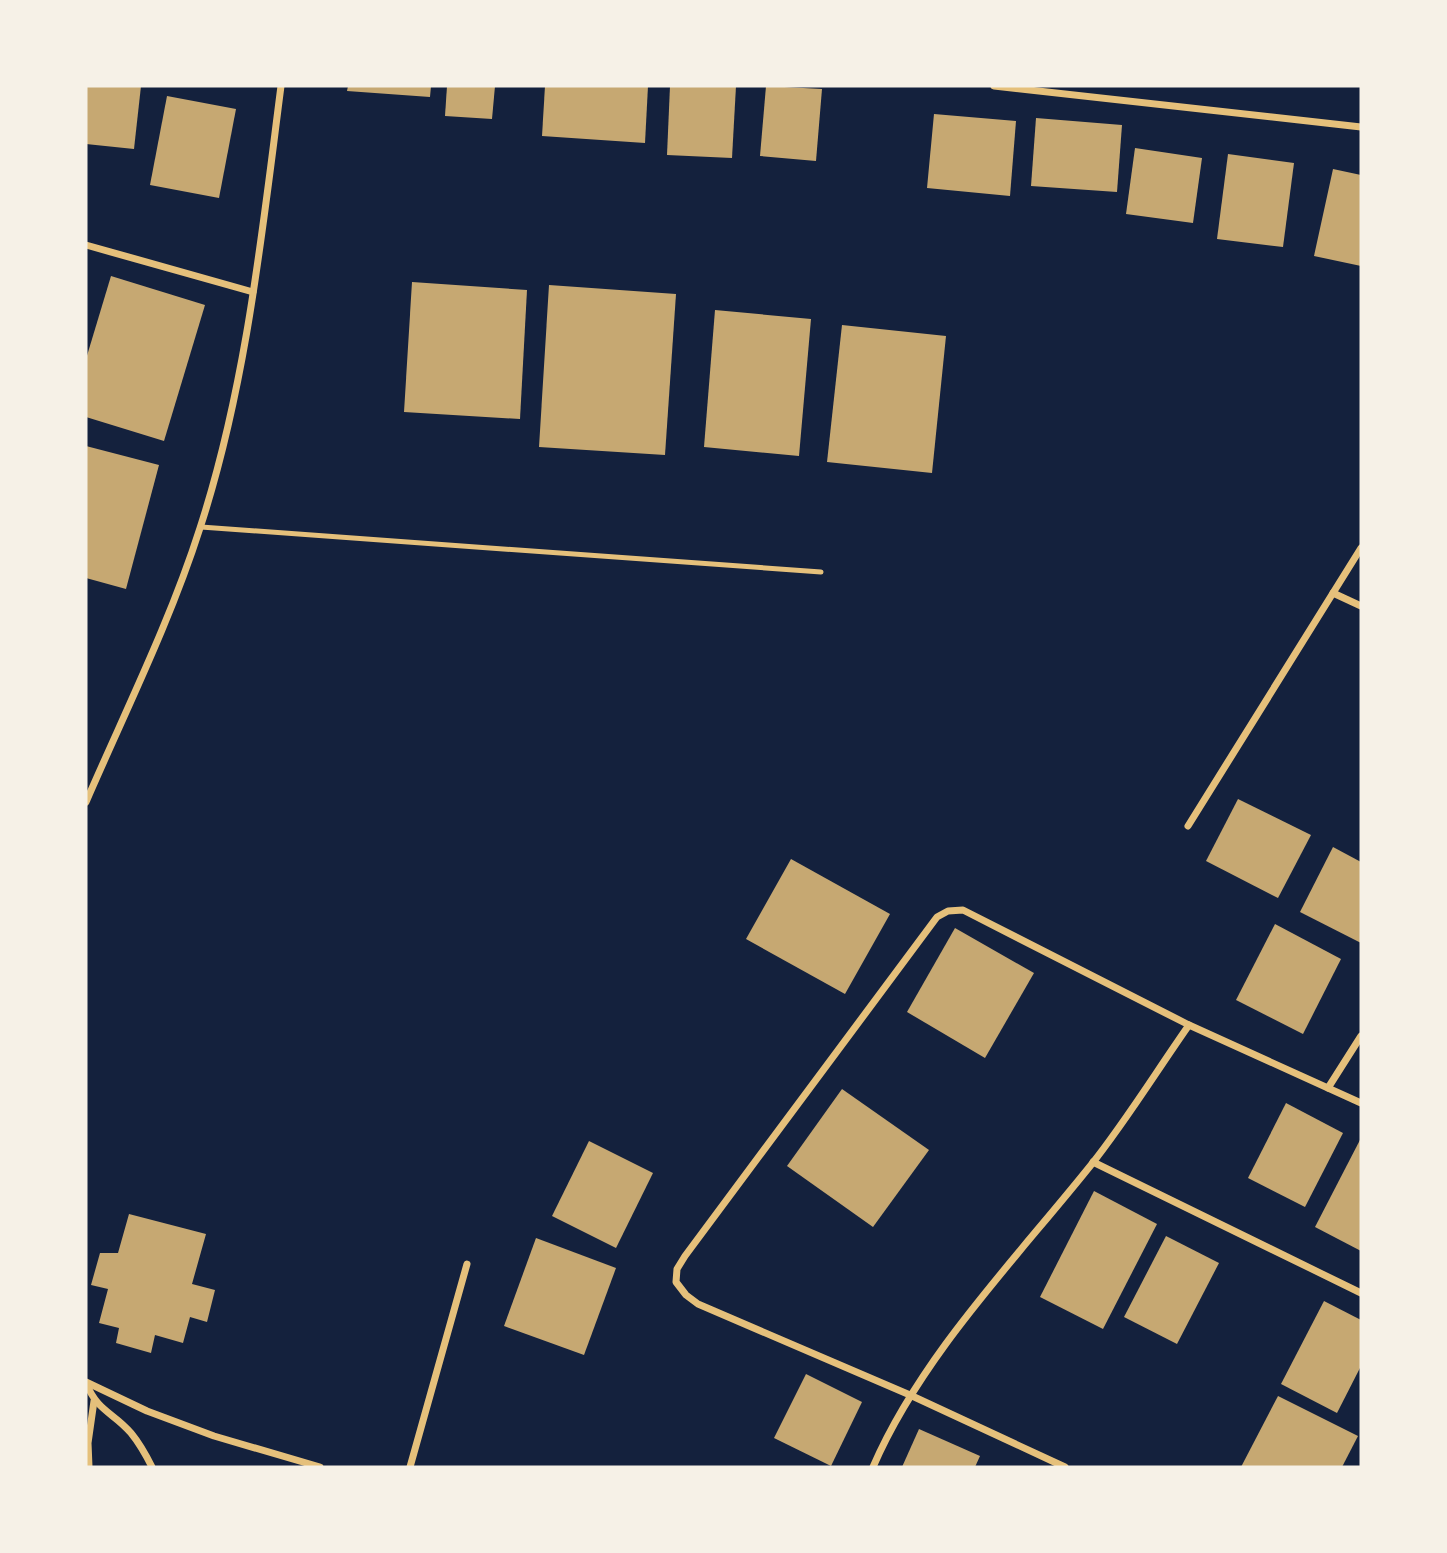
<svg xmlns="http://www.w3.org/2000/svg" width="1447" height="1553" viewBox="0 0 1447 1553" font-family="'Archivo Narrow',sans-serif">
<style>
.building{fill:#c6a872}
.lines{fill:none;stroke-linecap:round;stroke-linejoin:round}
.service{stroke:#e5c07b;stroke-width:5}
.minor{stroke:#e5c07b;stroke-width:7}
</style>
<rect width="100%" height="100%" fill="#14213d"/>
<g class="building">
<polygon points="86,86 141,86 134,149 86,144"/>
<polygon points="348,86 431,86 430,97 347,91"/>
<polygon points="447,86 495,86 492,119 445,116"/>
<polygon points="545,86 648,86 645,143 542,136"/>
<polygon points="670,86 736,86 732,158 667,155"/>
<polygon points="766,86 822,89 816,161 760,156"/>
<polygon points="167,96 236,109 219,198 150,185"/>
<polygon points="934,114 1016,121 1010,196 927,188"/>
<polygon points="1036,118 1122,125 1117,192 1031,186"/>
<polygon points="1135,148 1202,158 1193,223 1126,214"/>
<polygon points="1228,154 1294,163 1283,247 1217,239"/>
<polygon points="1333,169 1361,175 1361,266 1314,256"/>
<polygon points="111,276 205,305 164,441 86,417 86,359"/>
<polygon points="412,282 527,290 520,419 404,412"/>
<polygon points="549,285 676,294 665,455 539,447"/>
<polygon points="715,310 811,319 799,456 704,447"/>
<polygon points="842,325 946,336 932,473 827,462"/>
<polygon points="86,446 159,465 126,589 86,578"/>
<polygon points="1238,799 1311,835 1278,898 1206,861"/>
<polygon points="1333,847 1361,862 1361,943 1300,912"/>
<polygon points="791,859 890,914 845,994 746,939"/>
<polygon points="1275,924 1341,959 1303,1034 1236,1000"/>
<polygon points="955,928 1034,973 985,1058 907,1012"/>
<polygon points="842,1089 929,1150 873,1227 787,1166"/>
<polygon points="1286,1103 1343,1133 1305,1207 1248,1178"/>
<polygon points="1361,1138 1361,1251 1315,1227"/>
<polygon points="589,1141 653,1173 616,1248 552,1216"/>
<polygon points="1094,1191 1157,1224 1103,1329 1040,1297"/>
<polygon points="129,1214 206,1234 192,1284 215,1290 207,1322 190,1317 183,1343 155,1335 151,1353 116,1343 119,1328 99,1323 108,1289 91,1285 100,1253 118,1253"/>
<polygon points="1166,1236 1219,1263 1177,1344 1124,1317"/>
<polygon points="536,1238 616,1268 584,1355 504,1326"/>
<polygon points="1324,1301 1361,1320 1361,1366 1337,1413 1281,1384"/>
<polygon points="806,1374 862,1402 831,1466 774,1438"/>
<polygon points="1278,1396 1358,1436 1342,1467 1241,1467"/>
<polygon points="919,1429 980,1456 975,1467 902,1467"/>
</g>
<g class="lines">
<polyline class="service" points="201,527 821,572"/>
<g class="minor">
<polyline points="994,86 1361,127"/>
<polyline points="86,245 253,292"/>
<polyline points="1333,593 1361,606"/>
<path d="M86 802C125 712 170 622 200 528 246 387 262 233 281 86"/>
<polyline points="1188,826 1361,548"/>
<polyline points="1328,1088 1361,1036"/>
<polyline points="1093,1162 1361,1293"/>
<polyline points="86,1382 147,1411 214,1436 320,1467"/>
<path d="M86 1383C98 1412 113 1412 131 1433 140 1444 146 1455 152 1467"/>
<polyline points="89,1467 88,1443 94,1401"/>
<polyline points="410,1467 467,1264"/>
<path d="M873 1467C921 1356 1015 1260 1091 1165 1126 1121 1156 1072 1189 1025"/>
<polyline points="1065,1467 910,1395 698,1304 686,1295 676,1282 677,1269 685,1256 937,917 948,911 963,910 1189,1025 1361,1103"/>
</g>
</g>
<rect width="1447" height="1553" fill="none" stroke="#f6f1e7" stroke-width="175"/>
</svg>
